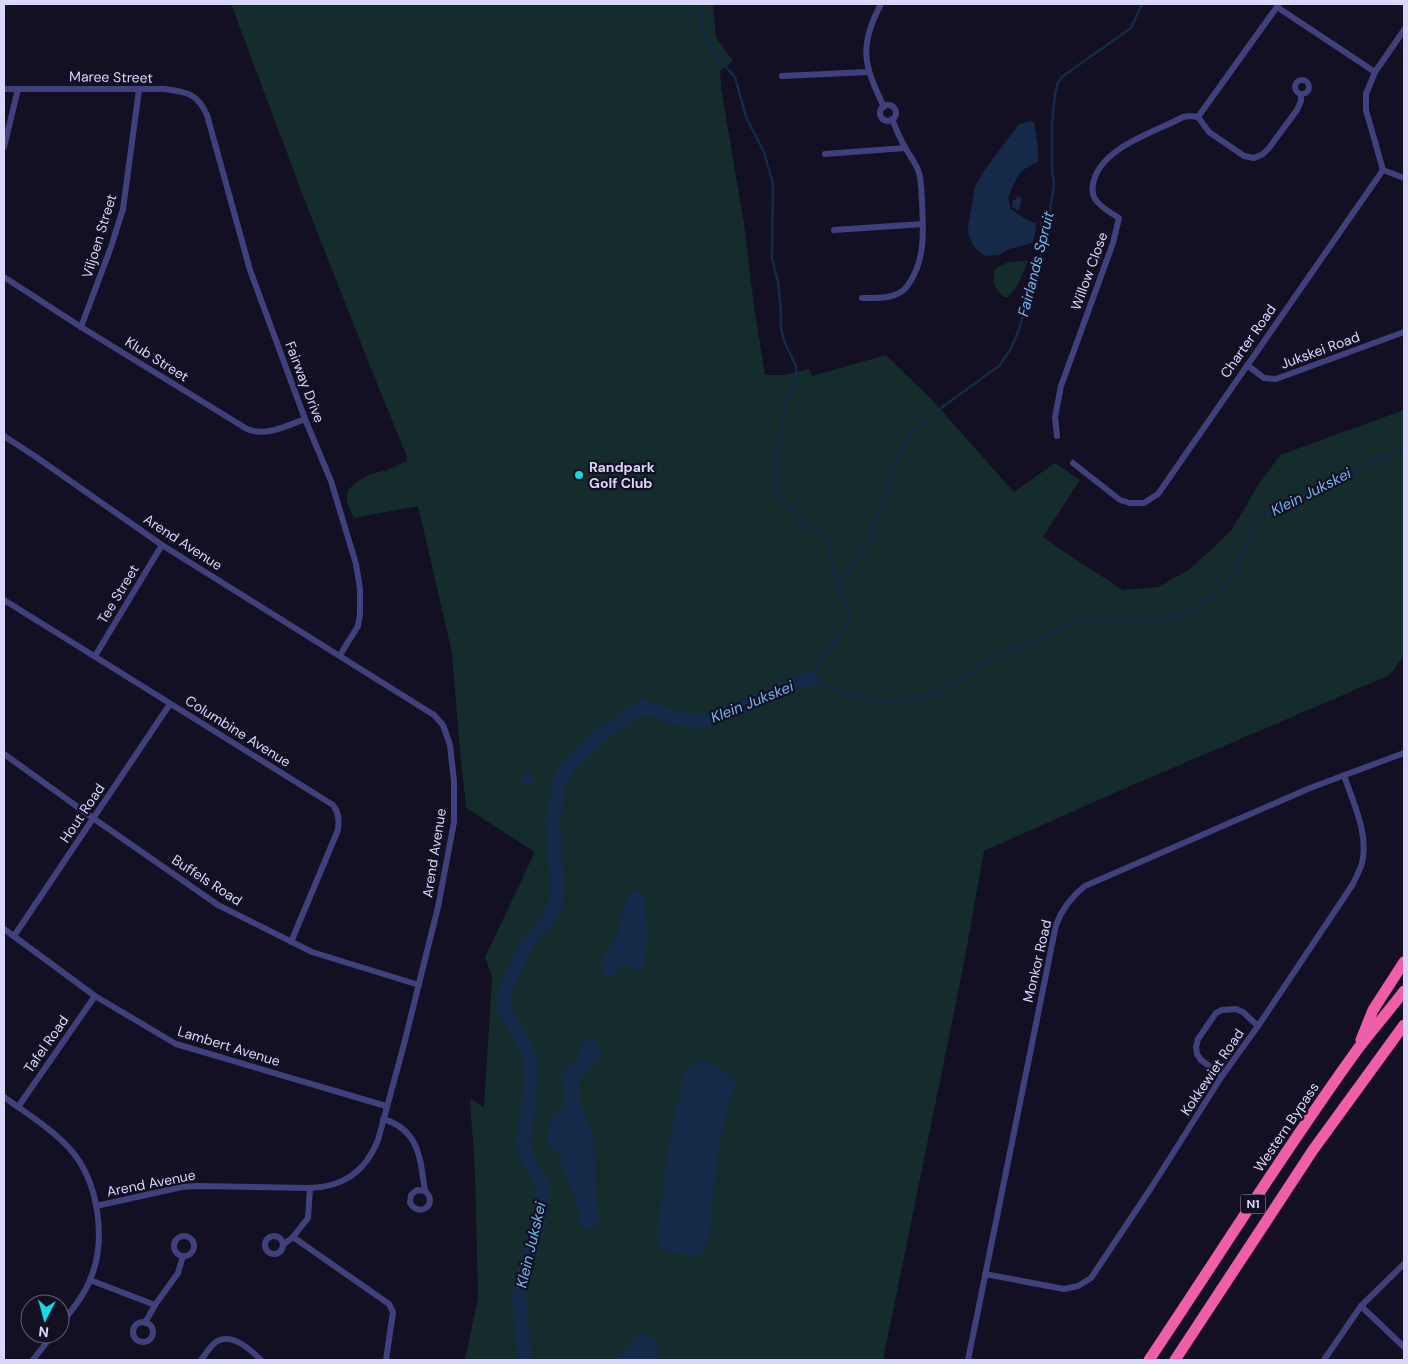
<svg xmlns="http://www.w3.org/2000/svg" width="1408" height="1364" viewBox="0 0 1408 1364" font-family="'DM Sans',sans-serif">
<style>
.green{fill:#142c2b}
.water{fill:#152a49}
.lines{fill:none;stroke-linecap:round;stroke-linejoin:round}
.stream{stroke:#152a49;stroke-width:2.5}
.river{stroke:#152a49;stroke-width:14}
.street{stroke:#40407d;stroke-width:6}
.highway{stroke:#f05da8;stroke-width:11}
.poi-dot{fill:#16d9e8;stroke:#131023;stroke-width:2}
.labels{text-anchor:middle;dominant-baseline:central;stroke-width:4.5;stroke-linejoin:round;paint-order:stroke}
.shield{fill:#131023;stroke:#9e9bba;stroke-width:1}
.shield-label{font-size:12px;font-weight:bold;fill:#d9d6fb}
.street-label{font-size:14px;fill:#d9d6fb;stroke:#131023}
.poi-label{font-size:14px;font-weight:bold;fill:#d9d6fb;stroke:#131023;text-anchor:start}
.water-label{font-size:15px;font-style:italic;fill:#6eb9f1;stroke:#131023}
</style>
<rect width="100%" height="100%" fill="#131023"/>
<g class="green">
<path d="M231 4H713L716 37 733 61 720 71 721 87 744 224 754 306 765 375H785L809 369 812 376 886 355 932 400 1014 492 1055 463 1080 480 1043 537 1069 555 1123 590 1158 587 1189 570 1231 531 1257 487 1280 455 1404 410V655L1390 675 1121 790 984 851 962 973 883 1360H465L478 1298 475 1174 470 1099 484 1107 492 977 485 957 535 852 466 808 460 751 452 653 418 506 354 518C351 512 346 503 347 496 348 483 370 474 381 471 385 470 385 472 388 470 394 466 400 464 407 461V457L372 371 310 214Z"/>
<path d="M1028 260C1023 274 1019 286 1008 297H1004C993 287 992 283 995 269L1006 263Z"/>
</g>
<g class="water">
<path d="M1029 121 1034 122 1038 148V162C1019 169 1016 179 1008 197L1011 209C1020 215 1026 221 1036 223 1036 230 1035 236 1032 243L1009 249 999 255 986 256 979 252 973 245 969 237 968 227 975 186 984 171 1018 125Z"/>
<polygon points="1017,196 1022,198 1019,211 1012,207 1013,200 1016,200"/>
<circle cx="528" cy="778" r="6"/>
<path d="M634 891H638L644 894C646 902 645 911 646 919 649 936 646 951 643 968L634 969 627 965H621L614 976 608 979C591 964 613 947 618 933 619 928 619 922 621 917 622 909 626 902 628 895Z"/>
<path d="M590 1040H596L600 1048 603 1056 588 1069 579 1081 580 1102 594 1135 596 1200 600 1220C594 1228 588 1231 580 1226L579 1211 559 1157 548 1143C548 1137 548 1129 550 1123 553 1114 565 1110 565 1097 566 1088 558 1079 563 1070 566 1066 572 1064 577 1062L582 1041Z"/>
<polygon points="698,1061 711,1062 733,1077 735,1084 727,1108 717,1159 709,1236 705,1249 695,1257 664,1250 660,1246 657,1237 668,1148 684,1073"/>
<path d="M640 1333 648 1334 657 1341 658 1351 657 1360H612C623 1353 630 1341 640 1333Z"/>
</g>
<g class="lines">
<g class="stream">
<path d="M702 4V22L705 38 715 55 735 77 746 117 764 152 773 184 772 258 778 282 781 312V328L784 341 796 366V381L785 404 784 419 777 450 774 489 780 499 788 504 806 526 827 537C830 545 830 553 831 561 833 569 837 576 840 584"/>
<polyline points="941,408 999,366 1011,349 1019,329 1044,245 1054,186 1052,167 1052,124 1055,94 1058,82 1063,76 1131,28 1142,4"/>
<path d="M938 410 914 430 898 456 869 540 851 570 841 580 839 590 848 610 849 617 847 623 810 678 831 689 860 698 892 702 915 699 943 691 959 682 983 663 1085 619H1108L1138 621 1164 619 1187 612 1222 590 1234 576 1253 527 1260 518C1307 493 1353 466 1404 451"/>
</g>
<polyline class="river" points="525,1360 519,1296 543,1202 543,1185 529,1163 523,1143 531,1082 531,1059 522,1039 504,1010 505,991 527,943 548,920 556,903 557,883 553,821 559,785 563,774 569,765 594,740 642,707 680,719 706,721 810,678"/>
<g class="street">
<path d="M881 4C858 47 864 65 884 107"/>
<polyline points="1277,7 1375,72"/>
<polyline points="782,76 869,72"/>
<circle cx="1302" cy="87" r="7"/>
<path d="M4 89H165C187 92 197 93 207 115L250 270 305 419 331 481 356 564 360 589V615L358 626 340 655"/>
<circle cx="888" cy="113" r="8"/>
<polyline points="1198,117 1209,132 1244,156 1254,158 1263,154 1269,148 1297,110 1301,101 1301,94"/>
<polyline points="1198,117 1279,4"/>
<polyline points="4,147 18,89"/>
<polyline points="825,154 905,148"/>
<polyline points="1383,170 1366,110 1366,94 1375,72 1404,30"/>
<polyline points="1383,170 1404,178"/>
<polyline points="834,230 923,224"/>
<path d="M4 277 81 327 247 429C266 437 286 426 305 419"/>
<path d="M862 298C873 298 889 299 899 293 904 291 907 287 910 282 926 257 923 229 922 201 921 191 922 180 918 170 915 162 909 155 905 147 900 139 896 129 892 119"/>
<polyline points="81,327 111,247 123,209 139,90"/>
<polyline points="1247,365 1264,378 1276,379 1404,332"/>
<path d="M4 436 36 457 162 545 434 715 443 725 450 745 454 781V822L438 907 403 1048 378 1140C366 1171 344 1187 310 1188L197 1186 182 1187 96 1206"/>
<path d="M1057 436 1055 417 1061 386 1113 243 1119 218C1111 213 1100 207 1095 199 1092 194 1092 189 1093 184 1100 147 1154 133 1183 117L1190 116 1198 117"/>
<polyline points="1073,463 1120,500 1130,503 1144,503 1158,494 1383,170"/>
<path d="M4 600 333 805C339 813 339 820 338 830L291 942"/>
<polyline points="95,656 162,545"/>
<polyline points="4,754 93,818 218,905 312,952 419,985"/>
<polyline points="4,929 95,996 176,1044 386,1106"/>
<polyline points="14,936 170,704"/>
<polyline points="1222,1076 1201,1060 1197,1054 1196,1047 1198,1039 1216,1013 1222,1010 1236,1009 1243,1012 1258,1026"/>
<path d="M4 1097C26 1113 52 1129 70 1149 99 1182 107 1240 90 1280 83 1297 71 1311 60 1325"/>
<polyline points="18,1107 95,996"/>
<path d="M383 1119C420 1130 420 1159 425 1191 439 1203 420 1219 410 1203L411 1195 417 1190 425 1191"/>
<circle cx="184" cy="1246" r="10"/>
<circle cx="274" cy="1245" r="9"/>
<polyline points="293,1237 389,1304 393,1312 386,1360"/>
<polyline points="283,1245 293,1237 308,1218 310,1188"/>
<path d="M985 1274 1064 1289 1078 1286 1091 1278 1151 1188 1222 1076 1258 1026 1353 884C1356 877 1360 870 1362 863 1369 833 1353 803 1344 775"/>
<polyline points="90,1280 155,1305 145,1323"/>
<polyline points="155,1305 178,1273 183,1256"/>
<polyline points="1361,1306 1404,1347"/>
<circle cx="143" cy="1332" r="10"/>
<polyline points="33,1360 53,1334"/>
<path d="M201 1360C206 1354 210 1346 216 1342 232 1332 251 1350 261 1360"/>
<path d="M968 1360 1056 925C1062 909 1071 897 1085 886L1310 788 1404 753"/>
<polyline points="1324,1360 1361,1306 1404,1264"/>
</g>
<g class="highway">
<polyline points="1361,1040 1373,1010 1404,962"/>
<path d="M1149 1360C1218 1257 1284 1151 1357 1050 1372 1030 1389 1011 1404 991"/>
<polyline points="1175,1360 1313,1150 1404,1025"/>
</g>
</g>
<circle class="poi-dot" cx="579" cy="475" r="5"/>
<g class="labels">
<rect class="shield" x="1240.5" y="1194.5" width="25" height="19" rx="4"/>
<g class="shield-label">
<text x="1253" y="1204">N1</text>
</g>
<g class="street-label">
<text transform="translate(111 77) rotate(1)">Maree Street</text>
<text transform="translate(99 236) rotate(-73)">Viljoen Street</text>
<text transform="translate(1089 271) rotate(-70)">Willow Close</text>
<text transform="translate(1248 341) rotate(-55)">Charter Road</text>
<text transform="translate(1320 350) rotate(-20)">Jukskei Road</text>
<text transform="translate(157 359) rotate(32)">Klub Street</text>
<text transform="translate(305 382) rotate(69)">Fairway Drive</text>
<text transform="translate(183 542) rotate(33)">Arend Avenue</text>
<text transform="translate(118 594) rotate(-59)">Tee Street</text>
<text transform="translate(238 731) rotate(32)">Columbine Avenue</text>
<text transform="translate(82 813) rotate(-56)">Hout Road</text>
<text transform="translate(434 853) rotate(-81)">Arend Avenue</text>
<text transform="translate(207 880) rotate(33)">Buffels Road</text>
<text transform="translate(1037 961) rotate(-77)">Monkor Road</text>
<text transform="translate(46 1044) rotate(-55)">Tafel Road</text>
<text transform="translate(229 1046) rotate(17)">Lambert Avenue</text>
<text transform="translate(1212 1072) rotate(-56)">Kokkewiet Road</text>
<text transform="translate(1286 1127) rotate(-56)">Western Bypass</text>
<text transform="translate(151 1183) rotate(-11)">Arend Avenue</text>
</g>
<g class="poi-label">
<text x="589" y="467">Randpark<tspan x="589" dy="16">Golf Club</tspan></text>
</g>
<g class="water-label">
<text transform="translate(1036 264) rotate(-76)">Fairlands Spruit</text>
<text transform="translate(1311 492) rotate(-27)">Klein Jukskei</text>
<text transform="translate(752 702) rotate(-22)">Klein Jukskei</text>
<text transform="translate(531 1245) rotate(-77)">Klein Jukskei</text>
</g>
</g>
<rect width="1408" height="1364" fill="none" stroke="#d9d6fb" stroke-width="10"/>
<g transform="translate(45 1319) rotate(186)"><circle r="24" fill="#131023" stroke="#625f79"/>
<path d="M0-4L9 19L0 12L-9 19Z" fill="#16d9e8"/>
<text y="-8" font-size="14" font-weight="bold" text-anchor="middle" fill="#d9d6fb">N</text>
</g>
</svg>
